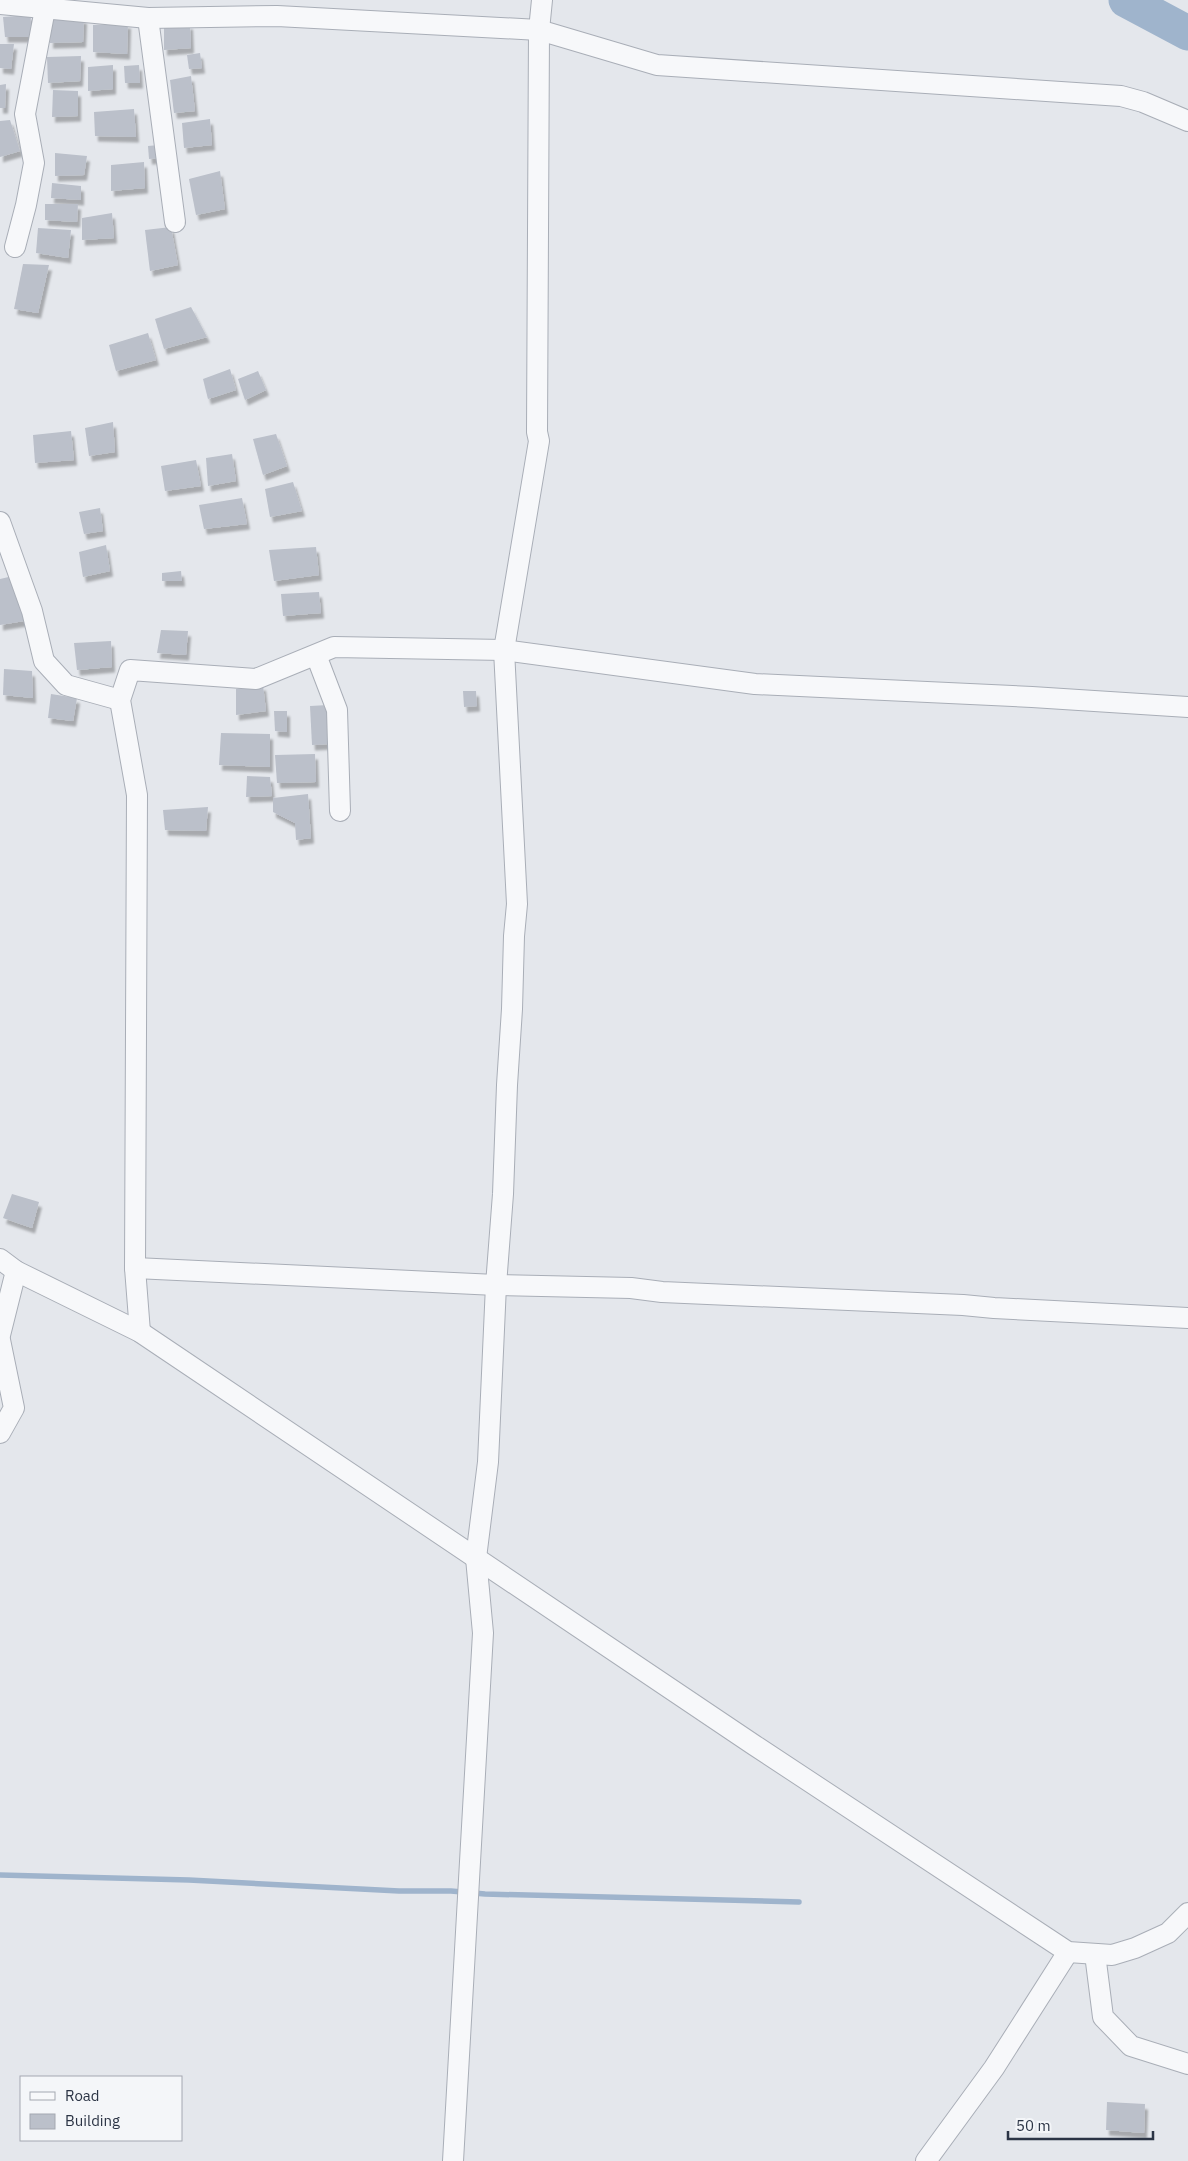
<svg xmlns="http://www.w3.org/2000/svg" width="1188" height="2161" viewBox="0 0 1188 2161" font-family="'IBM Plex Sans',sans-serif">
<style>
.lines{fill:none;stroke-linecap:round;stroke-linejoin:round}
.stream{stroke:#9fb4cc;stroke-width:5.5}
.river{stroke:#9fb4cc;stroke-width:35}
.building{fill:#bbc0ca;filter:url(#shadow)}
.minor-casing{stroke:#a9aeb7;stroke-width:22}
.minor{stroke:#f7f8fa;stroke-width:20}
</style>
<defs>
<filter id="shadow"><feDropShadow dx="3" dy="5.5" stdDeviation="1" flood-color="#0004"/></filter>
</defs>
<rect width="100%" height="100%" fill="#e4e7ec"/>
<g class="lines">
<polyline class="stream" points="0,1875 189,1880 399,1891 451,1891 485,1894 799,1902"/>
<polyline class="river" points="1126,0 1188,33"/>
</g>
<g class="building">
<polygon points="31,15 30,37 5,37 3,17"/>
<polygon points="51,18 84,18 83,42 50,43"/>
<polygon points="128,23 127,54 93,52 93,25"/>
<polygon points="190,24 191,48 164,50 164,25"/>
<polygon points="0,44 14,44 11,69 0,68"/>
<polygon points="200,53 202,68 189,69 187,55"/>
<polygon points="81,56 80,81 48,83 47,57"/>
<polygon points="113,65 113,89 88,91 88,67"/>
<polygon points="139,65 140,83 125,83 124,66"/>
<polygon points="191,76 195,111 174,113 170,80"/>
<polygon points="6,84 5,108 0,108 0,85"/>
<polygon points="53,90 78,91 78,116 52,117"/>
<polygon points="134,109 136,137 95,136 94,112"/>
<polygon points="210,119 212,145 184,148 182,123"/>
<polygon points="10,120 20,151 0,157 0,121"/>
<polygon points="159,145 160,158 149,159 148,146"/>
<polygon points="55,153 87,156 84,175 55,176"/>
<polygon points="144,162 145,188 111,191 111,165"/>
<polygon points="220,171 225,209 196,215 189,179"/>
<polygon points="52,183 81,186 81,200 51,198"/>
<polygon points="45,204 78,204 77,222 45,220"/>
<polygon points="112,213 114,238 82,240 82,218"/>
<polygon points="171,227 178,265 150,271 145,230"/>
<polygon points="38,228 71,230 68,258 36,253"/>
<polygon points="23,264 49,265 38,313 14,309"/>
<polygon points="191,307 207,337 164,349 155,319"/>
<polygon points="148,333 156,360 116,371 109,345"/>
<polygon points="230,369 236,390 208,399 203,379"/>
<polygon points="258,371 266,390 245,400 238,379"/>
<polygon points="113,422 115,452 89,456 85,428"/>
<polygon points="71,431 74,460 35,463 33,435"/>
<polygon points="276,434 287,466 263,475 253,439"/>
<polygon points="232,454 236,481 208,486 206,458"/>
<polygon points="196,460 201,486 165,491 161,466"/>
<polygon points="293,482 302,511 270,517 265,489"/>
<polygon points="242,498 247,524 204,529 199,505"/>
<polygon points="100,508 103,531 84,534 79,512"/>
<polygon points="106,545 110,571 83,577 79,552"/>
<polygon points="316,547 319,575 274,581 269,550"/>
<polygon points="181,571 182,581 162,581 162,573"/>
<polygon points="13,576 24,621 0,625 0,579"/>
<polygon points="319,592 321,613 283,616 281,594"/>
<polygon points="161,630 188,631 186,655 157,653"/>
<polygon points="111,641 112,667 77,670 74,643"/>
<polygon points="4,669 32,671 33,698 3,695"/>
<polygon points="263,685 266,711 236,715 236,689"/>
<polygon points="463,691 476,691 477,706 464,707"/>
<polygon points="51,694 77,698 73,721 48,718"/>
<polygon points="328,705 329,744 312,745 310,706"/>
<polygon points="274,711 287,711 287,732 275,731"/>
<polygon points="221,733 270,734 270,767 219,765"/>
<polygon points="315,754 316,782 277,783 275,755"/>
<polygon points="247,776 270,777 272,796 246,797"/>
<polygon points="308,794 311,838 296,840 295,823 273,812 273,798"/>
<polygon points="208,807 206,831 165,830 163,810"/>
<polygon points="12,1194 39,1202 32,1228 3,1218"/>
<polygon points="1107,2102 1145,2104 1144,2133 1106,2130"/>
</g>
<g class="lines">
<g class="minor-casing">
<g id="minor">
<polyline points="0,4 148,18 277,16 539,30 657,65 1121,96 1143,102 1188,121"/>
<polyline points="148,18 175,222"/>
<polyline points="15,247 26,205 34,163 25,114 45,9"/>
<polyline points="0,522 32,611 44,661 66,685 120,700"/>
<polyline points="316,655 337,710 340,811"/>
<polyline points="0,1259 16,1271 140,1332 754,1745 1068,1952 1112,1955 1135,1948 1168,1933 1188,1913"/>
<polyline points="135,1268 496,1285 631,1288 662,1292 963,1305 994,1308 1188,1318"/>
<polyline points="140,1332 135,1268 137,795 120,700 130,670 256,679 334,647 504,650 755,684 1032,697 1188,707"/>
<polyline points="0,1335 16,1271"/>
<polyline points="0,1340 14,1408 0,1433"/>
<polyline points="1095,1954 1103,2017 1131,2046 1188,2064"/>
<polyline points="453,2161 483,1633 476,1558 488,1462 496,1285 503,1194 507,1085 512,1009 514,936 517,904 504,650 539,441 537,432 539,30 542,0"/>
<polyline points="926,2161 994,2068 1068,1952"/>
</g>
</g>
<use href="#minor" class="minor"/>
</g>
<rect x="20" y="2076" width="162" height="65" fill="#f4f6f9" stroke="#a4a8b1"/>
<rect x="30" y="2092" width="25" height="8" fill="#f7f8fa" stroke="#a4a8b1"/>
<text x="65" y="2101" font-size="15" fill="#2b3445">Road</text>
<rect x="30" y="2114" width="25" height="15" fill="#bbc0ca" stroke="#a4a8b1"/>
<text x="65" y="2126" font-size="15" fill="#2b3445">Building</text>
<path d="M1008 2131v8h145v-8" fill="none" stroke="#2b3445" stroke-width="2.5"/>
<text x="1016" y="2131" font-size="15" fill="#2b3445" stroke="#f4f6f9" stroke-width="4" paint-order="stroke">50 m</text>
</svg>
